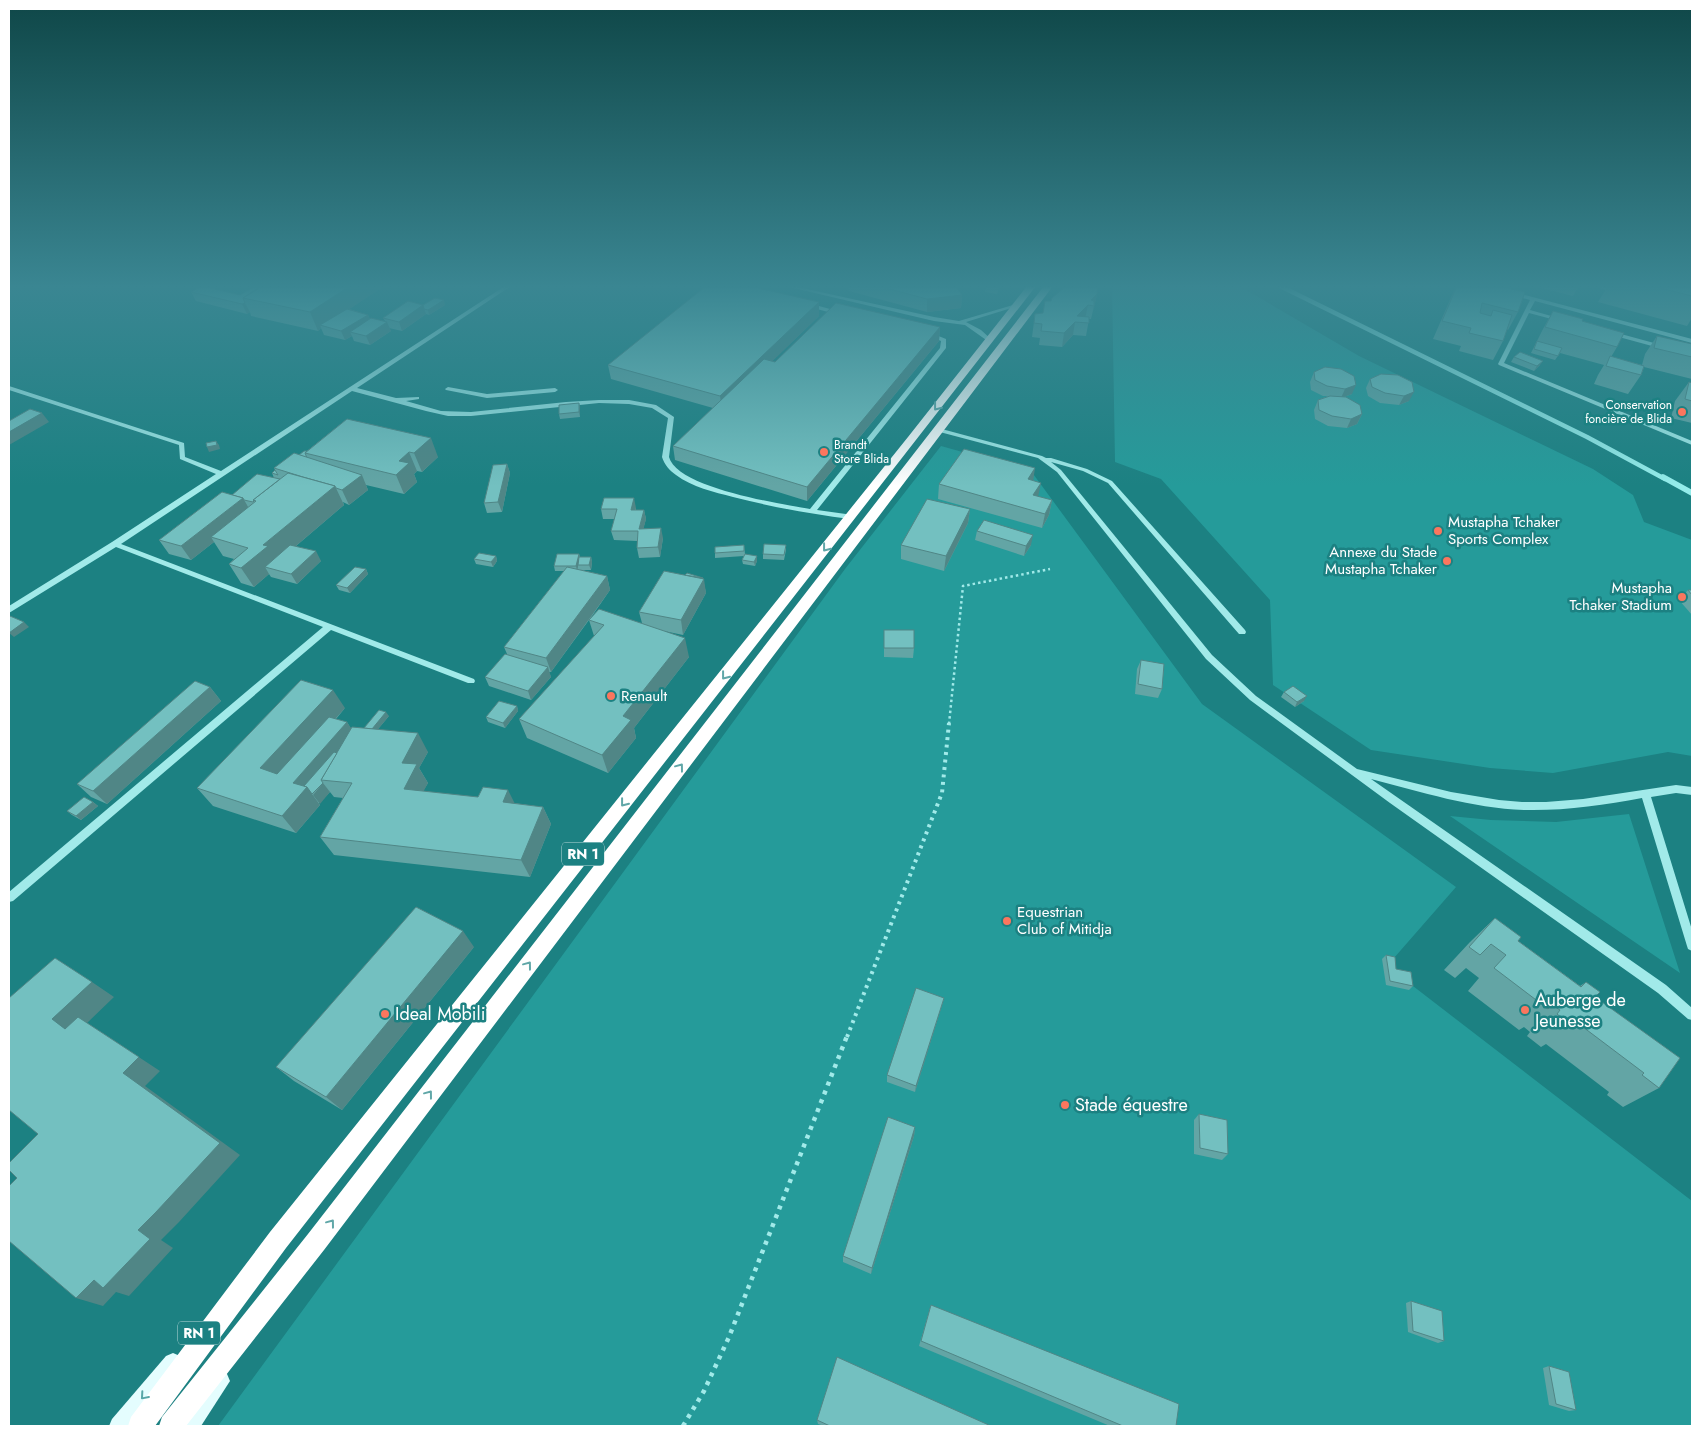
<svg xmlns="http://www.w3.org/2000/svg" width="1701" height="1435" viewBox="0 0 1701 1435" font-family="Jost,sans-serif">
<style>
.green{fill:#259b9a}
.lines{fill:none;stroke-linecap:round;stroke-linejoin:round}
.stream-far1{stroke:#94ecea;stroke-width:4.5}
.stream{stroke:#94ecea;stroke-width:5.5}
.path-far2{stroke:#a1eae9;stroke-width:2.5;stroke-dasharray:2.5 3;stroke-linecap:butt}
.path-far1{stroke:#a1eae9;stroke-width:4;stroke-dasharray:3 4.5;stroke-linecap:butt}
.path{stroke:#a1eae9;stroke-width:4.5;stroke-dasharray:4 5.5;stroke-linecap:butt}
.minor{fill:#a1eae9;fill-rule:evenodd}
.major{fill:#e4fdfe;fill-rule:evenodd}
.highway{fill:#fff;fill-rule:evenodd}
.wall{fill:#63a5a5}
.shaded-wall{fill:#508686}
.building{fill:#73c0c0;stroke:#508686}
.oneway{stroke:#60a7a8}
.oneway2{stroke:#58a6a7}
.poi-dot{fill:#fb765e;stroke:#1c8182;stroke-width:2}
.labels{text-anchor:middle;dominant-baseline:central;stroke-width:5;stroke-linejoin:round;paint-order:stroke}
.far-poi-label{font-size:12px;fill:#fff;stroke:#1c8182;text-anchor:end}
.shield{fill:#1c8182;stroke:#bbd9da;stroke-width:1}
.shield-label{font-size:14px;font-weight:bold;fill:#fff}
.poi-label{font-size:15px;fill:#fff;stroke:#1c8182;text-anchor:start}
.near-poi-label{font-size:18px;fill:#fff;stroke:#1c8182;text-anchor:start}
</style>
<rect width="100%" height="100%" fill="#1c8182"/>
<g class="green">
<polygon points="1112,286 1235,286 1248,291 1359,356 1593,469 1633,495 1644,522 1692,540 1692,756 1668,752 1553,773 1490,768 1371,750 1273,685 1270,600 1161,479 1115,462"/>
<polygon points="941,446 1031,471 1202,704 1456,887 1387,966 1692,1201 1692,1426 218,1426 845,569"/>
<polygon points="1629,814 1680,973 1450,816 1491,820 1556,822"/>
</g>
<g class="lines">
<polyline class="stream-far1" points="1280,286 1587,437 1665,479"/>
<polyline class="stream" points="1663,477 1692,493"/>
<polyline class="path-far2" points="949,724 963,586 1050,569"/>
<polyline class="path-far1" points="847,1037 942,793 949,723"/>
<polyline class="path" points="683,1426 704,1391 729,1337 847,1036"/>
<g class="minor">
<path d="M505 286H511L357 388 396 398 419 397V399L406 401 441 411 471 412 566 402 599 400H629L656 405 674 417 669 457C677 488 781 504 810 509L940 348 941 341 927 335V333H931L946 339V348L817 510 853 515V519H850C811 514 772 507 733 497 714 492 692 487 676 475 670 471 664 464 662 457L668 418 652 408 629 404 599 403 471 416H448L426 411 352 391 121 544 474 679 475 681 474 683H468L331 630 13 901 9 902V892L323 627 116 547 9 613V606L112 542 216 474 180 459 179 445 9 390V386L184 443 185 457 221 471Z"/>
<polygon points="785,286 793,286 934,317 959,321 1013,305 1018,306 966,322 981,330 992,340 989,342 965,325 934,321"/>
<polygon points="1593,286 1601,286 1620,291 1617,293"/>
<polygon points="1514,292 1692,339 1692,343 1535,301 1530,310 1562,319 1559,321 1529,313 1504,363 1692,441 1692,445 1499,365 1498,364 1530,300 1512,295 1512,293"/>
<polygon points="808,303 841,312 842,313 839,315 806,306 805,305"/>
<polygon points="1610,331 1665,346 1666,347 1663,349 1608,334 1608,332"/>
<polygon points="448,387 487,394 555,388 558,390 555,392 487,398 446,390 445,389"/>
<path d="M938 428 1042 456 1046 458H1051L1087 469 1112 481 1245 630 1246 632 1245 634H1239L1108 483 1083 471 1051 462 1061 470 1212 655 1256 696 1357 769 1451 792 1499 800 1522 802H1546L1583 799 1676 785 1692 787V795L1676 793 1651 797 1692 930V951L1688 949 1687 946 1642 798C1603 805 1564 811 1524 810 1472 808 1421 792 1371 779L1666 985 1692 1008V1020L1688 1019 1658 993 1390 803 1250 700 1206 659 1057 472 1038 458 936 431 935 430Z"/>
</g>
<g class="major">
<polygon points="173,1353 180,1356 183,1363 180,1370 132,1426 109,1426 112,1419 166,1356"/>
<polygon points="220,1371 227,1374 230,1381 201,1426 179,1426 182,1419 213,1374"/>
</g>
<g class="highway">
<polygon points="1027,286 1036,286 286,1248 155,1426 128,1426 131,1417 270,1232 908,437"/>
<polygon points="1044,286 1053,286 324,1250 186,1426 159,1426 162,1417 308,1234"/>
</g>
</g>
<g class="wall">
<polygon points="261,286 384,286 349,309 368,315 370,319 385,321 383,318 423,305 445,305 429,315 426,314 402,331 389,328 391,331 370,345 354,341 352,336 345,340 324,335 321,328 318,331 251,316 250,312 247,314 196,301 191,292 240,295"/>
<polygon points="833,286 956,286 962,295 961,308 927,312 849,291 847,287 834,288"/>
<polygon points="986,286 1000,286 997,294 985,292"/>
<polygon points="1456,286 1498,286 1518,312 1508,330 1507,329 1503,341 1493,360 1459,351 1461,346 1433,339"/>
<polygon points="1533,286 1579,286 1573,296"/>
<polygon points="1608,286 1692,286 1692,318 1687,326 1598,302"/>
<polygon points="1097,294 1091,319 1089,319 1086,336 1073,335 1062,347 1039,345 1040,338 1032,337 1035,314 1043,313 1051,301"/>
<polygon points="1553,311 1582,321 1617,347 1611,357 1642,365 1645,354 1657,336 1692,344 1692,379 1644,367 1641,375 1628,394 1594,384 1598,375 1604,365 1560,353 1555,360 1531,353 1543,329"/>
<polygon points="819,316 772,361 775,362 940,327 939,341 807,501 675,460 673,446 713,408 611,379 608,365"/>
<polygon points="1514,357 1540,365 1534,371 1511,362"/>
<polygon points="1325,367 1352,394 1344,397 1362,414 1357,424 1347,428 1328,426 1315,419 1314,410 1318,400 1328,396 1323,396 1311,390 1310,382 1314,372"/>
<polygon points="1381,374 1409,401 1399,405 1380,403 1368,396 1366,388 1370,379"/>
<polygon points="1689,382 1692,383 1692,423 1671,418 1675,401"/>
<polygon points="579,403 580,408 580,417 560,419 559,414"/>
<polygon points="347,419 438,457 422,472 417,471 414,474 417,482 404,494 366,485 368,490 349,505 343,502 344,505 296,546 321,561 297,584 271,577 269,574 254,587 241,583 229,564 234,559 223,556 214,542 191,560 169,554 159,540 278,479 274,478 272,473 275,470 274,468 307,451"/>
<polygon points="507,464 510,473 502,512 487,513 484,503"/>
<polygon points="1033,480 1038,497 1052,500 1049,515 1042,528 938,499 939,484"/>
<polygon points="636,508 636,510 644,510 646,519 643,529 663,538 660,557 639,558 637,548 637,541 614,540 611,531 615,519 603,519 601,509"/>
<polygon points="970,509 968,523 944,571 901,559 901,545"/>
<polygon points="977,531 1031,545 1024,556 975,540"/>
<polygon points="744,545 745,554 757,561 755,566 743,564 742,560 744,556 715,558 715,553"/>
<polygon points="786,545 786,550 784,560 763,559 763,554"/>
<polygon points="579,554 580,557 591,557 592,562 591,570 581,570 607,576 610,590 590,619 642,623 639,612 703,579 706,593 683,635 664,631 689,657 634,728 636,738 608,773 527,738 519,719 594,636 589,620 551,672 549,672 551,677 531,700 489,686 485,677 507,654 504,647 564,571 555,571 554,566"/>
<polygon points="496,556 497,561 493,567 476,564 474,559"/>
<polygon points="366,569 368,574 350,593 339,590 336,585"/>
<polygon points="1688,590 1692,590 1692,615 1679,600"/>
<polygon points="884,630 914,648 913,658 884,657"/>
<polygon points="1141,660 1162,689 1158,698 1135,694 1137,669"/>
<polygon points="210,687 221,701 107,804 91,797 77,784"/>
<polygon points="1284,692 1304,701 1295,707 1281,697"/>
<polygon points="517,706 518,711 505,728 488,722 486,717"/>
<polygon points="345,708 336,719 347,722 351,729 364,728 389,716 378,729 428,752 419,768 428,783 423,791 543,807 551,824 530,877 334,855 320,837 343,798 334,797 330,792 319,803 320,805 296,833 213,806 197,788"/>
<polygon points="93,802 98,806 81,820 72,815 67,811"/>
<polygon points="1495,918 1518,941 1580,986 1586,982 1659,1088 1623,1107 1607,1095 1609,1092 1546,1044 1541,1047 1527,1036 1530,1032 1524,1027 1519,1030 1468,991 1479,978 1466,968 1455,978 1444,970 1470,942"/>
<polygon points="474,947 342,1110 294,1081 276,1067"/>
<polygon points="1386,955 1396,969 1413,986 1409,990 1386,985 1382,959"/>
<polygon points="944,998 942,1005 915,1092 887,1082 887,1075"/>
<polygon points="1199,1114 1228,1154 1222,1160 1194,1154 1194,1120"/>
<polygon points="915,1127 914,1136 871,1274 843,1262 843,1256"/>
<polygon points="1411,1301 1444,1341 1438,1343 1408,1332 1406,1303"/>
<polygon points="931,1305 1176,1426 1110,1426 919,1346"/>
<polygon points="1549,1366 1576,1410 1569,1411 1549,1405 1543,1368"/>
<polygon points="817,1420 991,1426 824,1426 818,1424"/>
</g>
<g class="shaded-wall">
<polygon points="350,286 384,286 324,326 320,325 321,328 318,331 310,312"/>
<polygon points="834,286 847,286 847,287 834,288"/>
<polygon points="1097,294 1094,308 1093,309 1094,306 1091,300"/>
<polygon points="962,295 961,308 927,312 927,299"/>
<polygon points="444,300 445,305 429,315 428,310"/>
<polygon points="819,302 819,316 722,410 720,396"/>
<polygon points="245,303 250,312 247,314 242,304"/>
<polygon points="423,305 426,314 402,331 399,322"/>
<polygon points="1088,305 1085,319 1077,316"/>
<polygon points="368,315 372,324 350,332 352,336 345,340 341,331"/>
<polygon points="387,322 391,331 370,345 366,336"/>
<polygon points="1075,322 1073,335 1062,347 1064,333"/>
<polygon points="940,327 939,341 807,501 807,487"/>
<polygon points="1543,361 1540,365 1534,371 1537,366"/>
<polygon points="1356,385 1352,394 1341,398 1345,389"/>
<polygon points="1414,392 1409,401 1399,405 1404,396"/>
<polygon points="579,403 580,408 580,417 579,412"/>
<polygon points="42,413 49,422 9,445 9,432"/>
<polygon points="1362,414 1357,424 1347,428 1351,419"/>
<polygon points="431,438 438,457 422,472 414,453"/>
<polygon points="216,441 219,445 220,449 209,452 207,447"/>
<polygon points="409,452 417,471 414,474 417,482 404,494 396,475 399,461"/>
<polygon points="507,464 510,473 502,512 498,502"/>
<polygon points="1035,468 1033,482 1028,479"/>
<polygon points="362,475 368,490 349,505 342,490"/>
<polygon points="1041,483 1038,497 1033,495"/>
<polygon points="335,486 344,505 277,562 265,567 269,574 254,587 241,568 263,545"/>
<polygon points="243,498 251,512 211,537 214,542 191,560 181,546"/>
<polygon points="634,498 636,508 633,519 631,510"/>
<polygon points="1052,500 1049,515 1042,528 1045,514"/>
<polygon points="970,509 968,523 944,571 946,556"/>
<polygon points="644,510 646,519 641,539 639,529"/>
<polygon points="661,528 663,538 660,557 658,547"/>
<polygon points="1033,535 1031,545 1024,556 1026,546"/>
<polygon points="316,551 321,561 297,584 291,574"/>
<polygon points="579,554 580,559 578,565 578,567 577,571 576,566"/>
<polygon points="496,556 497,561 493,567 491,562"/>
<polygon points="757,556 757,561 755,566 754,562"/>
<polygon points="591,557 592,562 591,570 589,565"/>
<polygon points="366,569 368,574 350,593 347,588"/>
<polygon points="607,576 610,590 551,672 546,658"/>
<polygon points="704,579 706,593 683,635 681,620"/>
<polygon points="24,622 29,627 14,637 9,633"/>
<polygon points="685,638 689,657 634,728 636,738 608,773 602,755 623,716"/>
<polygon points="548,667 551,677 531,700 528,691"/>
<polygon points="210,687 221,701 107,804 93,791"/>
<polygon points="333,690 345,708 275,786 260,768"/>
<polygon points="1307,696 1304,701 1295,707 1297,702"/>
<polygon points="517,706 518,711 505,728 503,723"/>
<polygon points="386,712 389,716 374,734 371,729"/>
<polygon points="347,722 359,740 321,780 312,794 320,805 296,833 282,816 293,783"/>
<polygon points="418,733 428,752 419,768 428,783 415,807 404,789 402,763"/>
<polygon points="323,783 330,792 320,804 313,795"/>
<polygon points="508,790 517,808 503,802"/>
<polygon points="93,802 98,806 81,820 76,816"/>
<polygon points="543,807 551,824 530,877 521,860"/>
<polygon points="463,931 474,947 342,1110 326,1097"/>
<polygon points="92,982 114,997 87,1023 160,1071 145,1086 240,1155 179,1222 161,1240 173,1248 129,1296 116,1292 103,1306 76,1298 138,1230 123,1073 52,1019"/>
<polygon points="944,998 942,1005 915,1092 916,1086"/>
<polygon points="915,1127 914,1136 871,1274 872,1268"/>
</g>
<g class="building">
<polygon points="202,286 240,295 255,286 261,286 243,298 245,303 242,304 191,292"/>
<polygon points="263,286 350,286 310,312 243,298"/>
<polygon points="706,286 749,286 819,302 720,396 608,365"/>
<polygon points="878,286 956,286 962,295 927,299"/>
<polygon points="1066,286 1098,286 1097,294 1091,300 1094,301 1094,306 1088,305 1077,316 1089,317 1089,323 1075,322 1064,333 1041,331 1042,324 1034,323 1035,314 1043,313 1045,301 1051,301 1052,298"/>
<polygon points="1457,286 1498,286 1525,292 1518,312 1482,303 1480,313 1491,316 1493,310 1512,315 1503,341 1469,333 1471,328 1442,321"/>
<polygon points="1652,286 1684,286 1692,288 1692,296"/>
<polygon points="435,298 444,300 428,310 424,309 423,305"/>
<polygon points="408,301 423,305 399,322 383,318"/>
<polygon points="836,303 940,327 807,487 673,446 764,359 775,362"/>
<polygon points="347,309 368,315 341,331 320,325"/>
<polygon points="1553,311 1583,319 1582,321 1624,333 1617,347 1545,327"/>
<polygon points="371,318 387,322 366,336 350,332"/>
<polygon points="1657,336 1692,344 1692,357 1654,348"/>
<polygon points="1537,341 1562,348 1558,356 1534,349"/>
<polygon points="1520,352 1543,361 1537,366 1514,357"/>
<polygon points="1610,356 1644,366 1641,375 1606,366"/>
<polygon points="1325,367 1341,369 1354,376 1356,385 1345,389 1327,386 1315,380 1314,372"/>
<polygon points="1381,374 1398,375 1412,382 1414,392 1404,396 1385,393 1372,387 1370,379"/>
<polygon points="1689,382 1692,383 1692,401 1685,399"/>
<polygon points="1330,396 1346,397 1360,405 1362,414 1351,419 1332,416 1319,410 1318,400"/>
<polygon points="579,403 579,412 559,414 559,405"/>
<polygon points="30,409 42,413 9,432 9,421"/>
<polygon points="347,419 431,438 414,453 409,452 399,461 409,463 396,475 305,453"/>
<polygon points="216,441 217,445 207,447 206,443"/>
<polygon points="964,449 1035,468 1028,479 1041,483 1033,495 1052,500 1045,514 939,484"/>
<polygon points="304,451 307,451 305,453 307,458 299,455"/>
<polygon points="294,453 362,475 342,490 336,488 335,486 303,477 274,468"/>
<polygon points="507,464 498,502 484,503 493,465"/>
<polygon points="275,470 278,475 272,473"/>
<polygon points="288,473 335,486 263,545 268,546 241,568 229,564 248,548 211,537 256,501 253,500"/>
<polygon points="257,474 280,479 253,500 254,501 253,502 244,500 243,498 232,495"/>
<polygon points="222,492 243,498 181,546 159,540"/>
<polygon points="604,498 634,498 631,510 644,510 639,529 661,528 658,547 637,548 638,531 611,531 617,509 601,509"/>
<polygon points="927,499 970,509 946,556 901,545"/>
<polygon points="984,520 1033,535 1026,546 977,531"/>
<polygon points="764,544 786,545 784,555 763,554"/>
<polygon points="290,545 316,551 291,574 265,567"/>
<polygon points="744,545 744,551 715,553 715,547"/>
<polygon points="479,553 496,556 491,562 474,559"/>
<polygon points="557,554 579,554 576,566 554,566"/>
<polygon points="745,554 757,556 754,562 742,560"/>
<polygon points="579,557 591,557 589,565 578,565"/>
<polygon points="355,567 366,569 347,588 336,585"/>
<polygon points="567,567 607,576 546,658 504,647"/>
<polygon points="664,571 704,579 681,620 639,612"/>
<polygon points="687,573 703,578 685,575"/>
<polygon points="1688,590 1692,590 1692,595"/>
<polygon points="599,609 685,638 623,716 631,720 602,755 519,719 604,625 589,620"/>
<polygon points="10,616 24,622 9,633 9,617"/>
<rect x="884" y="630" width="30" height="18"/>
<polygon points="505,654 548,667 528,691 485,677"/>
<polygon points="1141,660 1164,664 1162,689 1138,684"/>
<polygon points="301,680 333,690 260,768 277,774 329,717 347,722 293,783 307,787 282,816 197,788"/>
<polygon points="195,681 210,687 93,791 77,784"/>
<polygon points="1293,686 1307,696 1297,702 1284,692"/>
<polygon points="499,701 517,706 503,723 486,717"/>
<polygon points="379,710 386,712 372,729 364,728"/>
<polygon points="352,727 418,733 402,763 417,764 404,789 478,797 483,787 508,790 503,802 543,807 521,860 320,837 352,783 321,780"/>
<polygon points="334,752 337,753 321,780 323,783 312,794 307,787 304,786"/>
<polygon points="84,797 93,802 76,816 67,811"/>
<polygon points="416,907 463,931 326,1097 276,1067"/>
<polygon points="1495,918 1521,937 1518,941 1581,987 1586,982 1600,992 1595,997 1680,1058 1659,1088 1642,1075 1644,1073 1575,1021 1572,1026 1557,1014 1560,1010 1552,1005 1548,1009 1494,968 1506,955 1491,944 1480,955 1469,947"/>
<polygon points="1386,955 1395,957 1396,969 1411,972 1413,986 1390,981"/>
<polygon points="55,958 92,982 52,1019 65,1029 78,1017 139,1057 123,1073 220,1143 156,1212 138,1230 150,1239 103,1288 94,1280 76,1298 9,1241 9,1186 17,1178 9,1170 9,1163 38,1134 9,1110 9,998"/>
<polygon points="916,988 944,998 916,1086 887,1075"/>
<polygon points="1199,1114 1227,1120 1228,1154 1200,1148"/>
<polygon points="888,1117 915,1127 872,1268 843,1256"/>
<polygon points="1411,1301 1442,1311 1444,1341 1413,1331"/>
<polygon points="931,1305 1179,1404 1176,1426 1123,1426 921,1341"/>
<polygon points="837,1357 908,1389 991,1426 830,1426 817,1420"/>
<polygon points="1549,1366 1569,1372 1576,1410 1556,1404"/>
</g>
<defs><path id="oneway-chevron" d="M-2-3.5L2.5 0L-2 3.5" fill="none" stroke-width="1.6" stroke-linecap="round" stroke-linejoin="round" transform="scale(1.25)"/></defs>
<g class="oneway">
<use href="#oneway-chevron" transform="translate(937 407) rotate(128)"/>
<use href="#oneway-chevron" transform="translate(826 548) rotate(128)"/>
<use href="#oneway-chevron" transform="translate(725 676) rotate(128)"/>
<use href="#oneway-chevron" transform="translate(680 767) rotate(-53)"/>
<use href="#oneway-chevron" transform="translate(624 803) rotate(128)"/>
<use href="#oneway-chevron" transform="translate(528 965) rotate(-53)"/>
<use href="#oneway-chevron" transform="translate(429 1094) rotate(-53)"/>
<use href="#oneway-chevron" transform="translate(331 1223) rotate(-53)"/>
</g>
<use class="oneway2" href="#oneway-chevron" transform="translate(144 1396) rotate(131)"/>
<linearGradient id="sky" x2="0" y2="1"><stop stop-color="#0f4748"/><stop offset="0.59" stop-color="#3a8692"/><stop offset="1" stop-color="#3a8692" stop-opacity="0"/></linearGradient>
<rect width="1701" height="486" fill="url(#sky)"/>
<g class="poi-dot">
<circle cx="1682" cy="412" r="5"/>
<circle cx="824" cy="452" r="5"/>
<circle cx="1438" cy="531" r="5"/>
<circle cx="1447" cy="561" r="5"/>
<circle cx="1682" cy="597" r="5"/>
<circle cx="611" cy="696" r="5"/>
<circle cx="1007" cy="921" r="5"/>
<circle cx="1525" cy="1010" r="5"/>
<circle cx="385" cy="1014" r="5"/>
<circle cx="1065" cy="1105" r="5"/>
</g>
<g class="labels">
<g class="far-poi-label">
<text x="1672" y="405">Conservation<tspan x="1672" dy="14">foncière de Blida</tspan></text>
<text x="834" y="445" text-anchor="start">Brandt<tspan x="834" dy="14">Store Blida</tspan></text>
</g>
<g class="shield">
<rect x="562" y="842.5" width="42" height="23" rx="4"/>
<rect x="178" y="1321.5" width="42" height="23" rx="4"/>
</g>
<g class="shield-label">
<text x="583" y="854">RN 1</text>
<text x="199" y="1333">RN 1</text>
</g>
<g class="poi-label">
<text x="1448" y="522">Mustapha Tchaker<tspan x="1448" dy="17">Sports Complex</tspan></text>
<text x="1437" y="552" text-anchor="end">Annexe du Stade<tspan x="1437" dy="17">Mustapha Tchaker</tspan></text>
<text x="1672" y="588" text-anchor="end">Mustapha<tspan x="1672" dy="17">Tchaker Stadium</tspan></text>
<text x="621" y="696">Renault</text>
<text x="1017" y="912">Equestrian<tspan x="1017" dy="17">Club of Mitidja</tspan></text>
</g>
<g class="near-poi-label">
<text x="1535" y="1000">Auberge de<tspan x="1535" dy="21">Jeunesse</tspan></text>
<text x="395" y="1014">Ideal Mobili</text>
<text x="1075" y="1105">Stade équestre</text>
</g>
</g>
<rect width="1701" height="1435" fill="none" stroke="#ffffff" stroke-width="20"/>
</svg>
